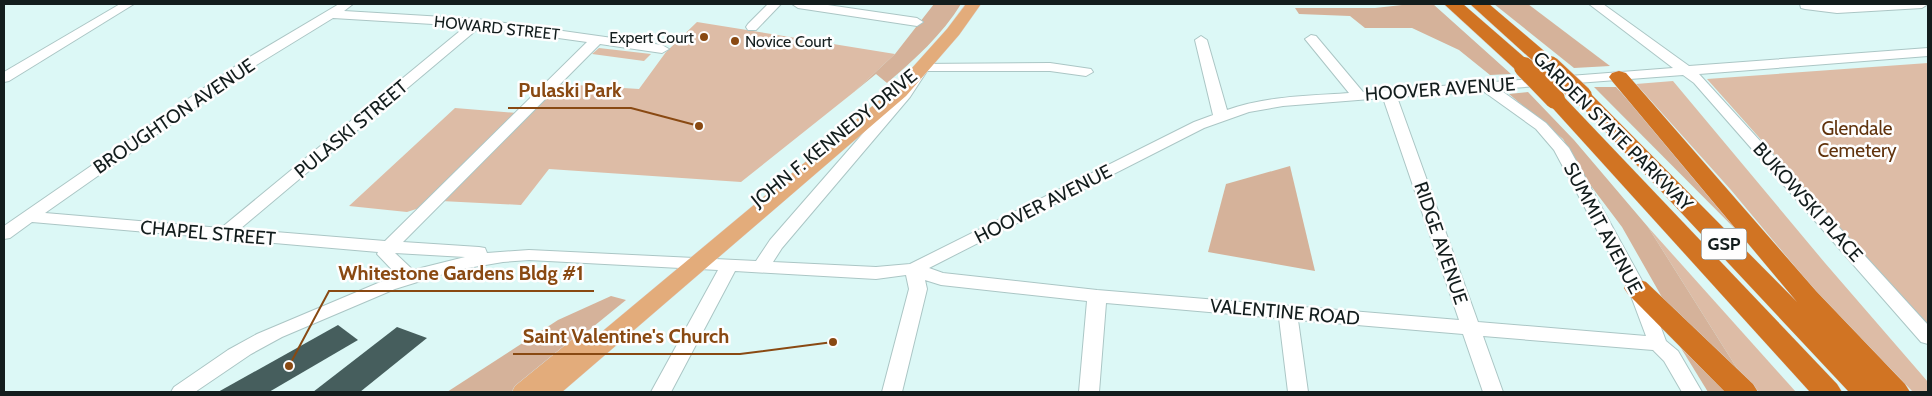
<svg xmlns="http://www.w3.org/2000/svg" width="1932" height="396" viewBox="0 0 1932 396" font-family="Cabin,sans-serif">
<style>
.green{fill:#ddbca6}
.forest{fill:#d5b29a}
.building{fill:#465e5d}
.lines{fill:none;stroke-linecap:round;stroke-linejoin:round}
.minor-casing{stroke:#abc6c5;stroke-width:2}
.major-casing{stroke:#d9dbdb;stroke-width:1}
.highway-casing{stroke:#d9dbdb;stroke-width:1}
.minor{fill:#fff;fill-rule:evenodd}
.major{fill:#e3ac7b;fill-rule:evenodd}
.highway{fill:#d17423;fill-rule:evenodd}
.highway-bridge-casing{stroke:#d9dbdb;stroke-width:21;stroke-linecap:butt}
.highway-bridge{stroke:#d17423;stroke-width:20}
.poi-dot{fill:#894912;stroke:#fefefe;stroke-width:2}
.labels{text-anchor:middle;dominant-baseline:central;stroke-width:5;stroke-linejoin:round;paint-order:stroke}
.far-street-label{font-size:16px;fill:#131d1d;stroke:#fefefe}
.far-poi-label{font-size:16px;fill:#131d1d;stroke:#fefefe;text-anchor:end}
.shield{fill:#fefefe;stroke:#5a6060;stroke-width:1}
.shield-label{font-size:18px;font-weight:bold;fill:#131d1d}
.street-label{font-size:19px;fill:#131d1d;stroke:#fefefe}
.park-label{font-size:19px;fill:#61330d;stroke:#fefefe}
.leader{fill:none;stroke:#894912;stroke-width:2}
.callout-dot{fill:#894912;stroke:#fefefe;stroke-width:2}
.callout-label{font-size:20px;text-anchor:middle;font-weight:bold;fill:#894912;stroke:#fefefe;stroke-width:5;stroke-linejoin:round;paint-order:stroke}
</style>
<rect width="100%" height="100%" fill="#dcf8f6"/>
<g class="green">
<polygon points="697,22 895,54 854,92 741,182 549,169 521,205 441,201 407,212 349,206 455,108 529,114 561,84 639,89 666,52"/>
<polygon points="599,48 651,54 644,61 592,54"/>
<polygon points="1928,63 1928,327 1707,79"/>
<polygon points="1673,81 1825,263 1928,382 1928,392 1913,392 1817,293 1731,190 1636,84"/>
<polygon points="1648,227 1796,392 1759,392 1738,370"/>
</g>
<g class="forest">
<path d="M934 4H961C943 34 914 60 887 83L876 74 854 92 895 54Z"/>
<polygon points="1411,4 1433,4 1511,74 1490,75 1459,50 1412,28 1365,28 1350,16 1299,14 1295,8 1375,8"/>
<polygon points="1494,4 1528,4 1610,66 1574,68"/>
<polygon points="1594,87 1616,87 1694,172 1767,261"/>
<polygon points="1528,92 1574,140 1648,227 1738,370 1663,299 1622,227 1585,178 1563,139 1509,94"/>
<polygon points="1290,166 1315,271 1208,252 1226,184"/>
<polygon points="611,296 626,300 513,392 447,392 558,320"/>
<polygon points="1676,340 1685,343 1732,392 1708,392"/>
</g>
<g class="building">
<polygon points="338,325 358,340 269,392 218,392"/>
<polygon points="397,327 427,338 360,392 313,392"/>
</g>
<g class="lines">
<g class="minor-casing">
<g id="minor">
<polygon points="120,4 134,4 9,81 4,82 4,72"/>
<path d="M339 4H353L344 11 477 19 662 45 669 49 662 53 600 44 403 242 479 247 485 248 487 253 529 250 756 261 770 240 900 91 918 64 1050 63 1091 69 1093 72 1086 76 1050 71H927L910 97 782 248 773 262 876 267 910 264 1194 122 1213 115 1195 40 1201 36 1207 40 1227 110C1265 96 1308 96 1349 93L1305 39 1311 35 1316 36 1363 92 1673 68 1589 4H1603L1689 66 1928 48V56L1699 74 1928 325V344L1921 342 1694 83 1683 75 1499 89 1546 123 1569 148 1646 288 1666 341 1678 351 1702 392H1682L1664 361 1653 350 1483 336 1503 392H1483L1463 334 1298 320 1308 392H1288L1279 318 1106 303 1099 392H1079L1087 301 941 285 925 280 927 289 902 392H882L909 289 906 275 876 279 735 271 671 392H651L718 270 529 260 503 262 456 270 395 289 282 337 251 354 195 392H171L174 387 228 350 257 334 397 275 377 254 378 252 32 222 10 238 4 239V226L243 61ZM333 18 466 26 221 228 45 213 253 67ZM480 27 587 42 385 241 240 229ZM1483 91 1536 129 1554 150 1628 288 1646 336 1478 322 1397 97ZM1383 98 1459 320 1097 290 943 273 929 268 1204 128 1249 112 1283 106ZM395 253 465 257 413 270Z"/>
<polygon points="768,4 781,4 756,30 748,30 746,27 748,24"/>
<polygon points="792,4 821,4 917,18 923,22 917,26 798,8"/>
<polygon points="1800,4 1928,4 1922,8 1837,13 1805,9 1801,8"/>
</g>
</g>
<g class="major-casing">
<polygon id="major" points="966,4 981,4 959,35 906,96 562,392 512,392 515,386 574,338 582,336 592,340 894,88 947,29"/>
</g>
<g class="highway-casing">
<g id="highway">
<polygon points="1444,4 1463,4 1531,63 1534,67 1531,71 1524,73 1517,71"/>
<polygon points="1470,4 1489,4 1557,62 1560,66 1557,70 1550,72 1543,70"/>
<polygon points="1619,71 1626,73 1816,291 1905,384 1910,392 1849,392 1572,96 1575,92 1582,90 1589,92 1797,302 1612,81 1609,77 1612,73"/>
<polygon points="1555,93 1562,95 1837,384 1842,392 1810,392 1548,103 1545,99 1548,95"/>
<polygon points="1637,279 1646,282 1753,384 1758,392 1725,392 1628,294 1624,288 1628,282"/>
</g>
</g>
<use href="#minor" class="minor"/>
<use href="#major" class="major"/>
<use href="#highway" class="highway"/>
<g class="highway-bridge-casing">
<g id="highway-bridge">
<polyline points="1550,66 1582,96"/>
<polyline points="1524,67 1555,99"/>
</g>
</g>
<use href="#highway-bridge" class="highway-bridge"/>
</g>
<g class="poi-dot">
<circle cx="704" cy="37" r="5"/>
<circle cx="735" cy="41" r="5"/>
</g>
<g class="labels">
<g class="far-street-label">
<text transform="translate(497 28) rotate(6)">HOWARD STREET</text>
</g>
<g class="far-poi-label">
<text x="694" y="37">Expert Court</text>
<text x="745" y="41" text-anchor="start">Novice Court</text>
</g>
<rect class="shield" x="1701.5" y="228.5" width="45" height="31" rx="4"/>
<g class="shield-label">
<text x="1724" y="244">GSP</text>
</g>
<g class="street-label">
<text transform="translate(1440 89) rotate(-4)">HOOVER AVENUE</text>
<text transform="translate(174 116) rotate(-34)">BROUGHTON AVENUE</text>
<text transform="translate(351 129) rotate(-40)">PULASKI STREET</text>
<text transform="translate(1613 131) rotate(45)">GARDEN STATE PARKWAY</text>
<text transform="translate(834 138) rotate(-39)">JOHN F. KENNEDY DRIVE</text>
<text transform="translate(1808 202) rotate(48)">BUKOWSKI PLACE</text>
<text transform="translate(1043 204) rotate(-27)">HOOVER AVENUE</text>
<text transform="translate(1603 228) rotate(62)">SUMMIT AVENUE</text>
<text transform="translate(208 233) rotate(5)">CHAPEL STREET</text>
<text transform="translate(1441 243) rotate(71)">RIDGE AVENUE</text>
<text transform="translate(1285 312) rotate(5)">VALENTINE ROAD</text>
</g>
<g class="park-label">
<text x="1857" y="128">Glendale<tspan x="1857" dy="22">Cemetery</tspan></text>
</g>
</g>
<path class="leader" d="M699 126L631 108H508M289 366L329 291H594M833 342L740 354H513"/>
<g class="callout-dot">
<circle cx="699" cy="126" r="5"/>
<circle cx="289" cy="366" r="5"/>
<circle cx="833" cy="342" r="5"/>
</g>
<g class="callout-label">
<text x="570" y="97">Pulaski Park</text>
<text x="461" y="280">Whitestone Gardens Bldg #1</text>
<text x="626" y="343">Saint Valentine's Church</text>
</g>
<rect width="1932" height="396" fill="none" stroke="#131d1d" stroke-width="10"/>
</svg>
